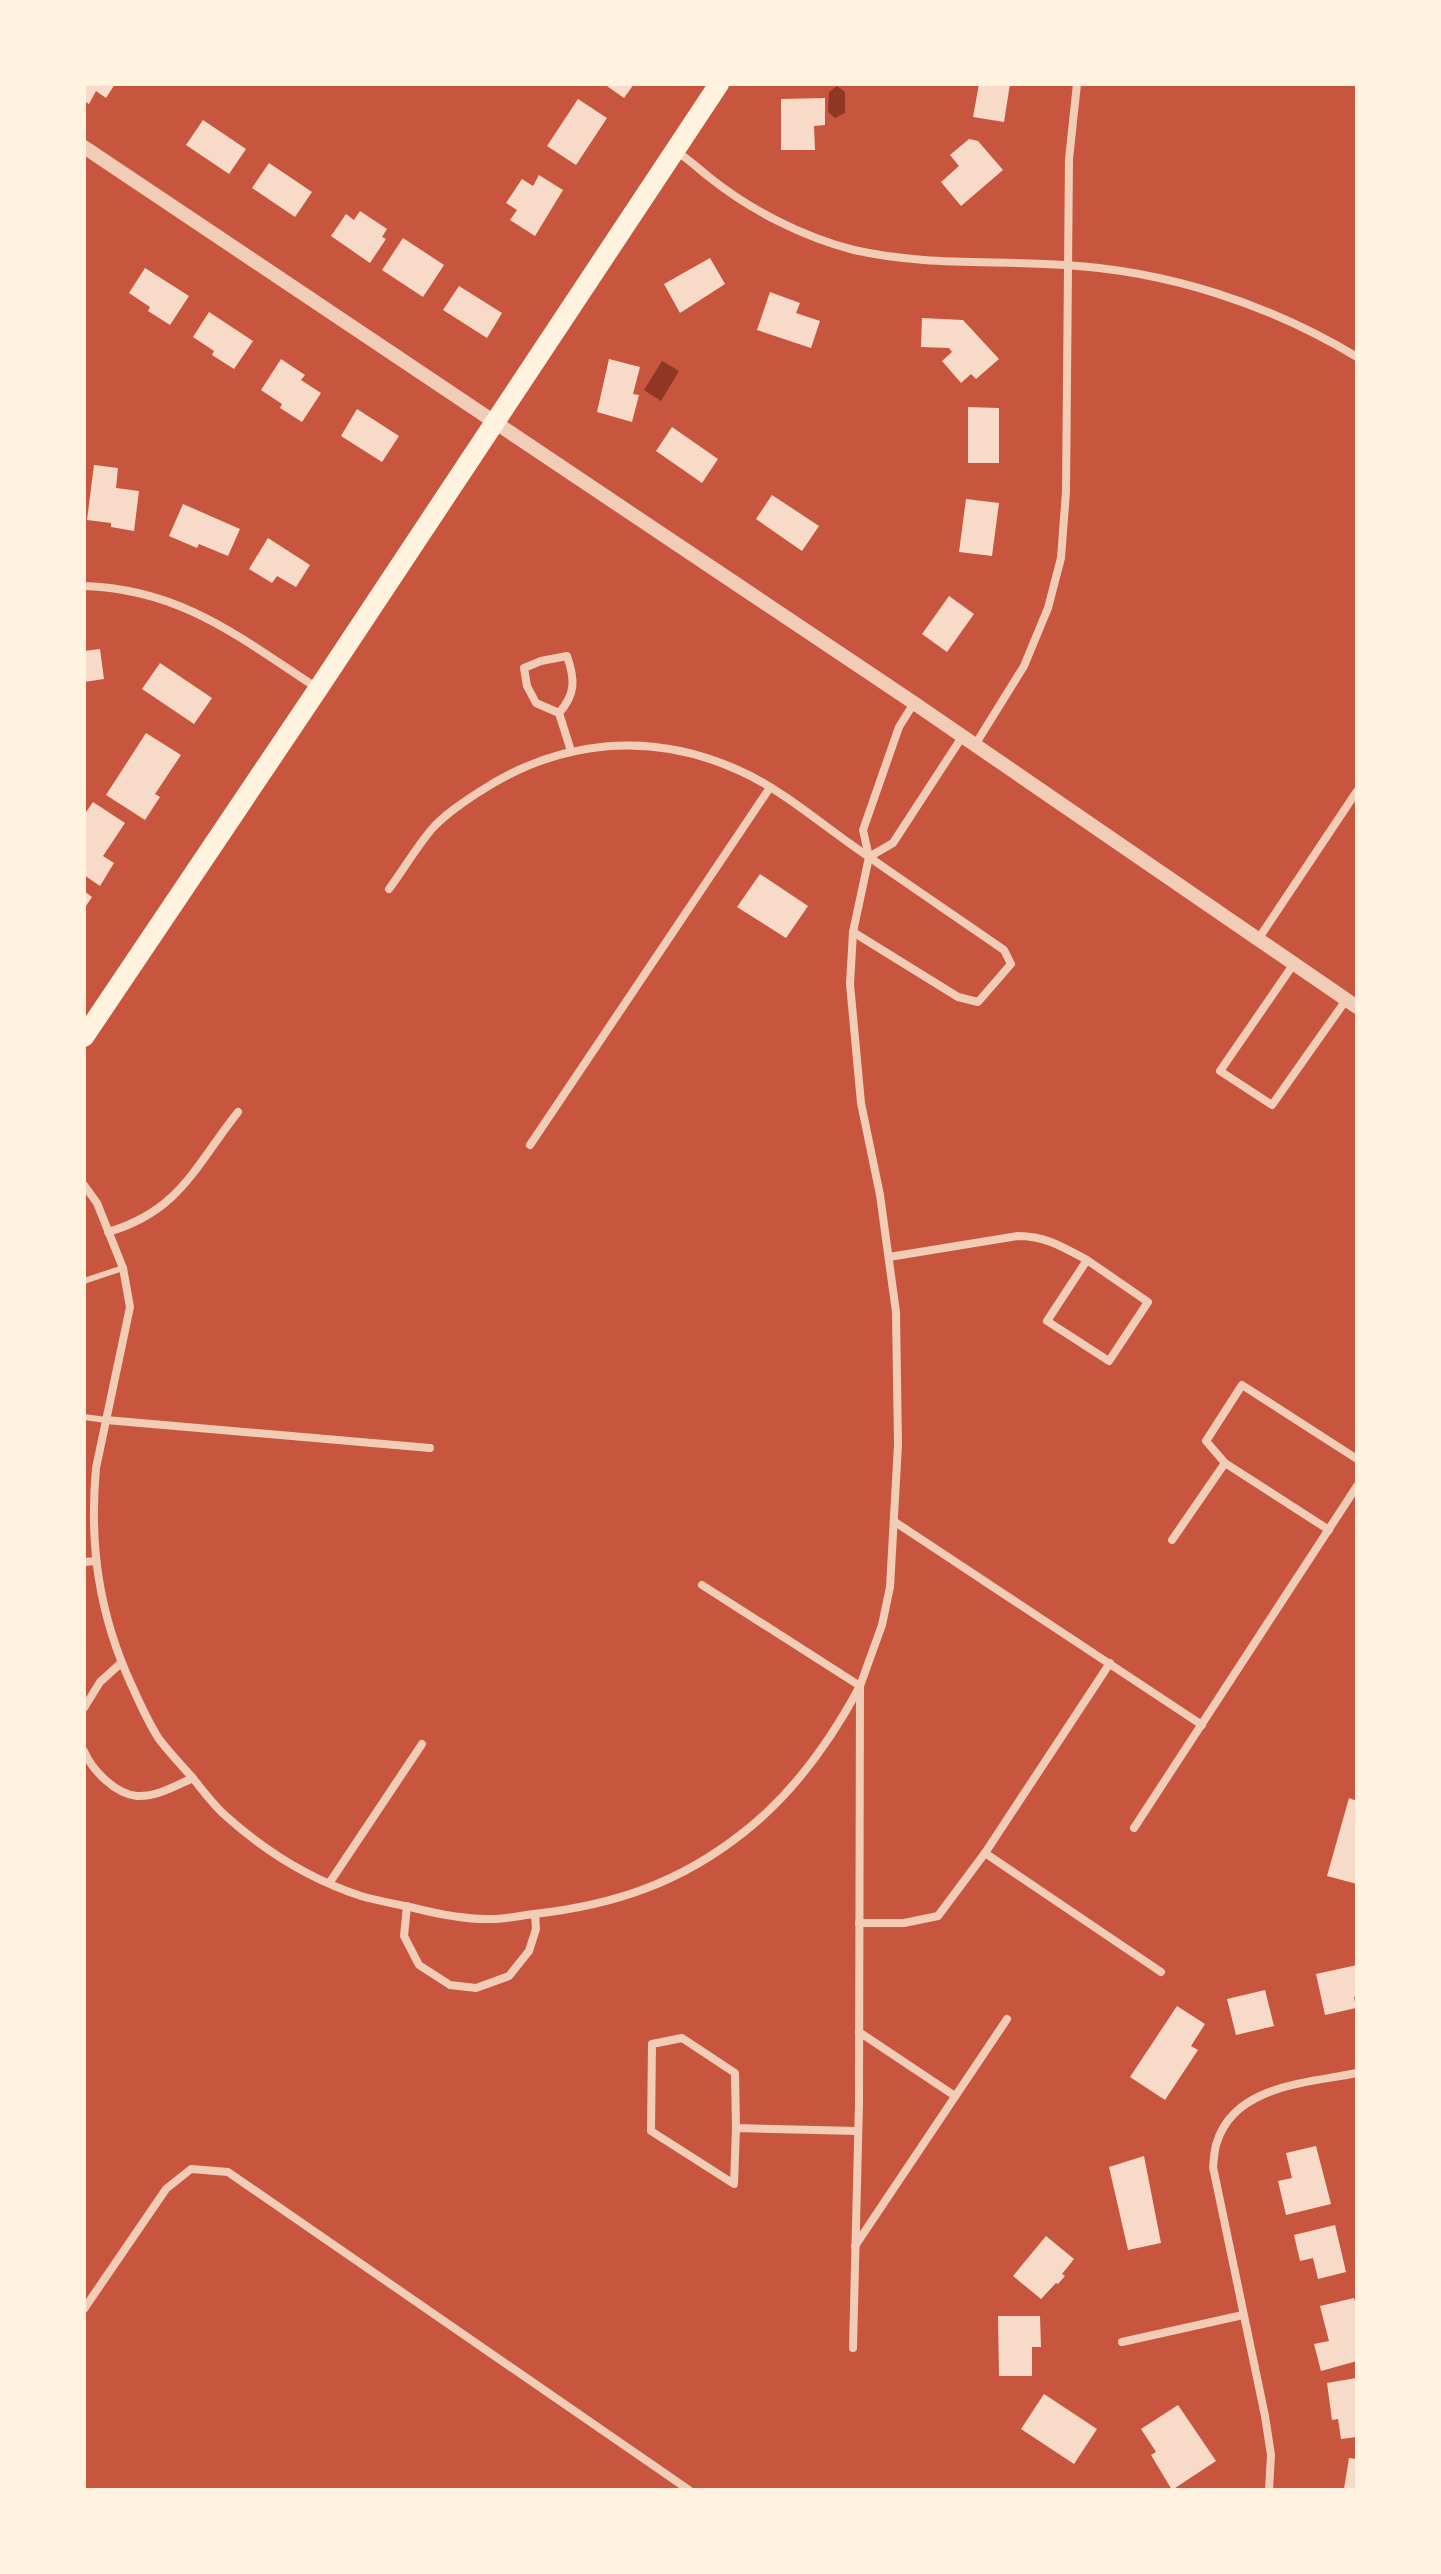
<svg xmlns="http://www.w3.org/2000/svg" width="1441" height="2574" viewBox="0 0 1441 2574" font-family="'Zilla Slab',serif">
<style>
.water{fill:#8f3625}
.building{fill:#f7dbc8}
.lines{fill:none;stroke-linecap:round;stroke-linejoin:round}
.service{stroke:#f1ccb7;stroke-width:6}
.minor{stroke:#f1ccb7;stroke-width:8}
.tertiary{stroke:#f1ccb7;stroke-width:14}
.primary{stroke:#fff3e0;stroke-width:20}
</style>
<rect width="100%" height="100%" fill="#c8553d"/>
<g class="water">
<polygon points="837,86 845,92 845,113 835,118 828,112 829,92"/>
<polygon points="662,361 679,371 661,401 644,390"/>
</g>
<g class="building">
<polygon points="84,84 115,84 106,98 96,91 89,104 84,101"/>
<polygon points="604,84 634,84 624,98"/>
<polygon points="979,84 1010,84 1004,122 973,117"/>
<polygon points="825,98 825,125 814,126 815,150 781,150 781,99"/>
<polygon points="578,99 607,118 576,165 547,146"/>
<polygon points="203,120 246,149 229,174 186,145"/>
<polygon points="969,139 978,141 1003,170 961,206 941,182 959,166 950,155"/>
<polygon points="269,163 312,192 295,217 252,188"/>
<polygon points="539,175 563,190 535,236 510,220 517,210 506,203 522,179 533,186"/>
<polygon points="360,211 387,229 382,237 386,239 370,263 331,236 346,214 354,220"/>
<polygon points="403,238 444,265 423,297 382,270"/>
<polygon points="710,258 725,284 680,313 664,284"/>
<polygon points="145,268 189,296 170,325 148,311 150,307 129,293"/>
<polygon points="459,286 502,313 487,338 443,310"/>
<polygon points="770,292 800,303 796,313 820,321 811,348 757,330"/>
<polygon points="209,312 253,341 234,369 212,355 214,351 193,337"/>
<polygon points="922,318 963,320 999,359 976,379 971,374 961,383 942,361 952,352 949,348 921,347"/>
<polygon points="281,359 305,375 301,380 321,393 302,422 280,408 282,404 261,390"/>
<polygon points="609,359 640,367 633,394 639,395 632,422 597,412"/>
<polygon points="968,407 999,408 999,463 968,463"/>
<polygon points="357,409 399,436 382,462 341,436"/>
<polygon points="672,427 718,459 702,483 656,451"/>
<polygon points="94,465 118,468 116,488 139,491 134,531 111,527 111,523 87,520"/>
<polygon points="772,495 819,526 802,551 756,519"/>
<polygon points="966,499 999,503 992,556 959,552"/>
<polygon points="183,504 240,529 228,556 199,544 197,548 169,536"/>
<polygon points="268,538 310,565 296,587 277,576 272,583 249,569"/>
<polygon points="949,596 974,614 947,652 922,634"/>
<polygon points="100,649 104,679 84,682 84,651"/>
<polygon points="160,663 212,698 194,724 142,689"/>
<polygon points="146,733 181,755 155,794 160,797 145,820 106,795"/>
<polygon points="93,802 125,823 103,856 114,863 100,886 84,875 84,815"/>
<polygon points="760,874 808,906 786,938 737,907"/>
<polygon points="84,891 92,897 84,909"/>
<polygon points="1349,1798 1357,1801 1357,1884 1327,1876"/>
<polygon points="1357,1965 1357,1996 1354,1997 1356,2008 1325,2015 1316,1974"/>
<polygon points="1265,1990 1274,2026 1236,2035 1227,1999"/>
<polygon points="1177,2006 1205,2024 1191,2046 1198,2050 1165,2100 1130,2077"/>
<polygon points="1316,2146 1331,2204 1286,2215 1278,2181 1292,2178 1286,2153"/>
<polygon points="1144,2156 1161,2243 1128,2250 1109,2167"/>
<polygon points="1335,2225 1346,2272 1318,2279 1313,2258 1300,2261 1294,2235"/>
<polygon points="1046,2236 1074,2259 1062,2274 1065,2276 1058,2284 1056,2283 1041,2299 1013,2276"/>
<polygon points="1354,2298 1357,2309 1357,2361 1321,2371 1314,2344 1329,2341 1320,2306"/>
<polygon points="998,2316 1040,2316 1041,2347 1032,2347 1032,2376 999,2376"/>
<polygon points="1356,2378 1357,2437 1341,2439 1338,2419 1332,2420 1327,2383"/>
<polygon points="1044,2394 1097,2429 1074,2464 1021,2429"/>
<polygon points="1178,2405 1216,2461 1172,2490 1151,2455 1156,2452 1141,2429"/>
<polygon points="1349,2458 1357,2459 1357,2490 1344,2489"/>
</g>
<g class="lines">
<g class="service">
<polyline points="84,1281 123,1268"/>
<polyline points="84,1417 106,1420"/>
</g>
<g class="minor">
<path d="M676 151C688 159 698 168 709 177 750 210 803 237 854 250 923 266 995 260 1065 265 1168 271 1269 304 1357 357"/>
<path d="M84 586C181 589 239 637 317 688"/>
<path d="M559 713C576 694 575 679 567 656L541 661 524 668 527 686 536 703 559 713 571 751"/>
<polyline points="975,745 1024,666 1048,608 1061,558 1066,492 1069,159 1077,84"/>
<polyline points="869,857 893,843 962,737"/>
<path d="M389 889C403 870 416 848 431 830 444 815 462 803 479 792 558 740 650 730 738 770 777 787 814 818 849 843 900 879 952 914 1004 950L1011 964 978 1002 958 997 853 932"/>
<polyline points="1259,938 1357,791"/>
<polyline points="1293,965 1220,1071 1272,1105 1346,1000"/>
<polyline points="530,1145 769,789"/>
<path d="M84 1185 97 1203 123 1268 130 1307 96 1468C89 1546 99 1615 132 1686 140 1704 148 1722 159 1739 169 1752 180 1764 191 1776 202 1789 213 1805 227 1817 265 1851 312 1880 361 1896 378 1901 397 1904 414 1908 438 1914 461 1919 486 1919 501 1920 518 1916 534 1914 614 1905 680 1883 744 1832 794 1793 830 1742 860 1686L702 1585"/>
<path d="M108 1232C180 1211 195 1166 238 1112"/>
<path d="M889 1257 1018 1236C1046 1236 1063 1247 1087 1260L1047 1321 1109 1361 1148 1302 1087 1260"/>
<polyline points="106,1420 430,1448"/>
<polyline points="1225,1463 1206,1441 1242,1385 1357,1459"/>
<polyline points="895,1522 1202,1725"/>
<polyline points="1172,1540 1225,1463 1329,1530"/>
<polyline points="84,1562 96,1561"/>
<polyline points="84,1708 100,1682 121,1663"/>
<path d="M84 1751C92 1770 115 1794 137 1796 157 1797 175 1786 193 1778"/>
<polyline points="1134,1828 1357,1486"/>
<polyline points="985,1853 1161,1972"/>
<polyline points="330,1882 422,1744"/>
<polyline points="407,1906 404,1936 419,1965 450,1985 476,1988 509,1976 529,1951 536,1929 535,1914"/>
<polyline points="859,1923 904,1923 938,1916 985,1853 1110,1663"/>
<polyline points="859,2032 955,2096"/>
<polyline points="736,2128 734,2184 651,2131 652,2044 682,2038 735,2073 736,2128 857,2131"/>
<polyline points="855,2246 1007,2019"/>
<polyline points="84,2309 166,2189 191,2169 228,2172 689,2490"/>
<polyline points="1122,2342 1243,2315"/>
<polyline points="853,2348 859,2103 860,1686 882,1625 890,1587 898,1445 896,1312 880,1195 861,1103 850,984 853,932 869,857 863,830 899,727 914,703"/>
<path d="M1269 2490 1271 2455 1265 2416 1213 2167C1214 2159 1214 2150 1217 2142 1235 2085 1308 2083 1357 2073"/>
</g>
<polyline class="tertiary" points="84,147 914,703 1357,1007"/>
<polyline class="primary" points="84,1037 318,689 719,84"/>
</g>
<rect width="1441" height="2574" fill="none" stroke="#fff3e0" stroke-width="172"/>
</svg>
